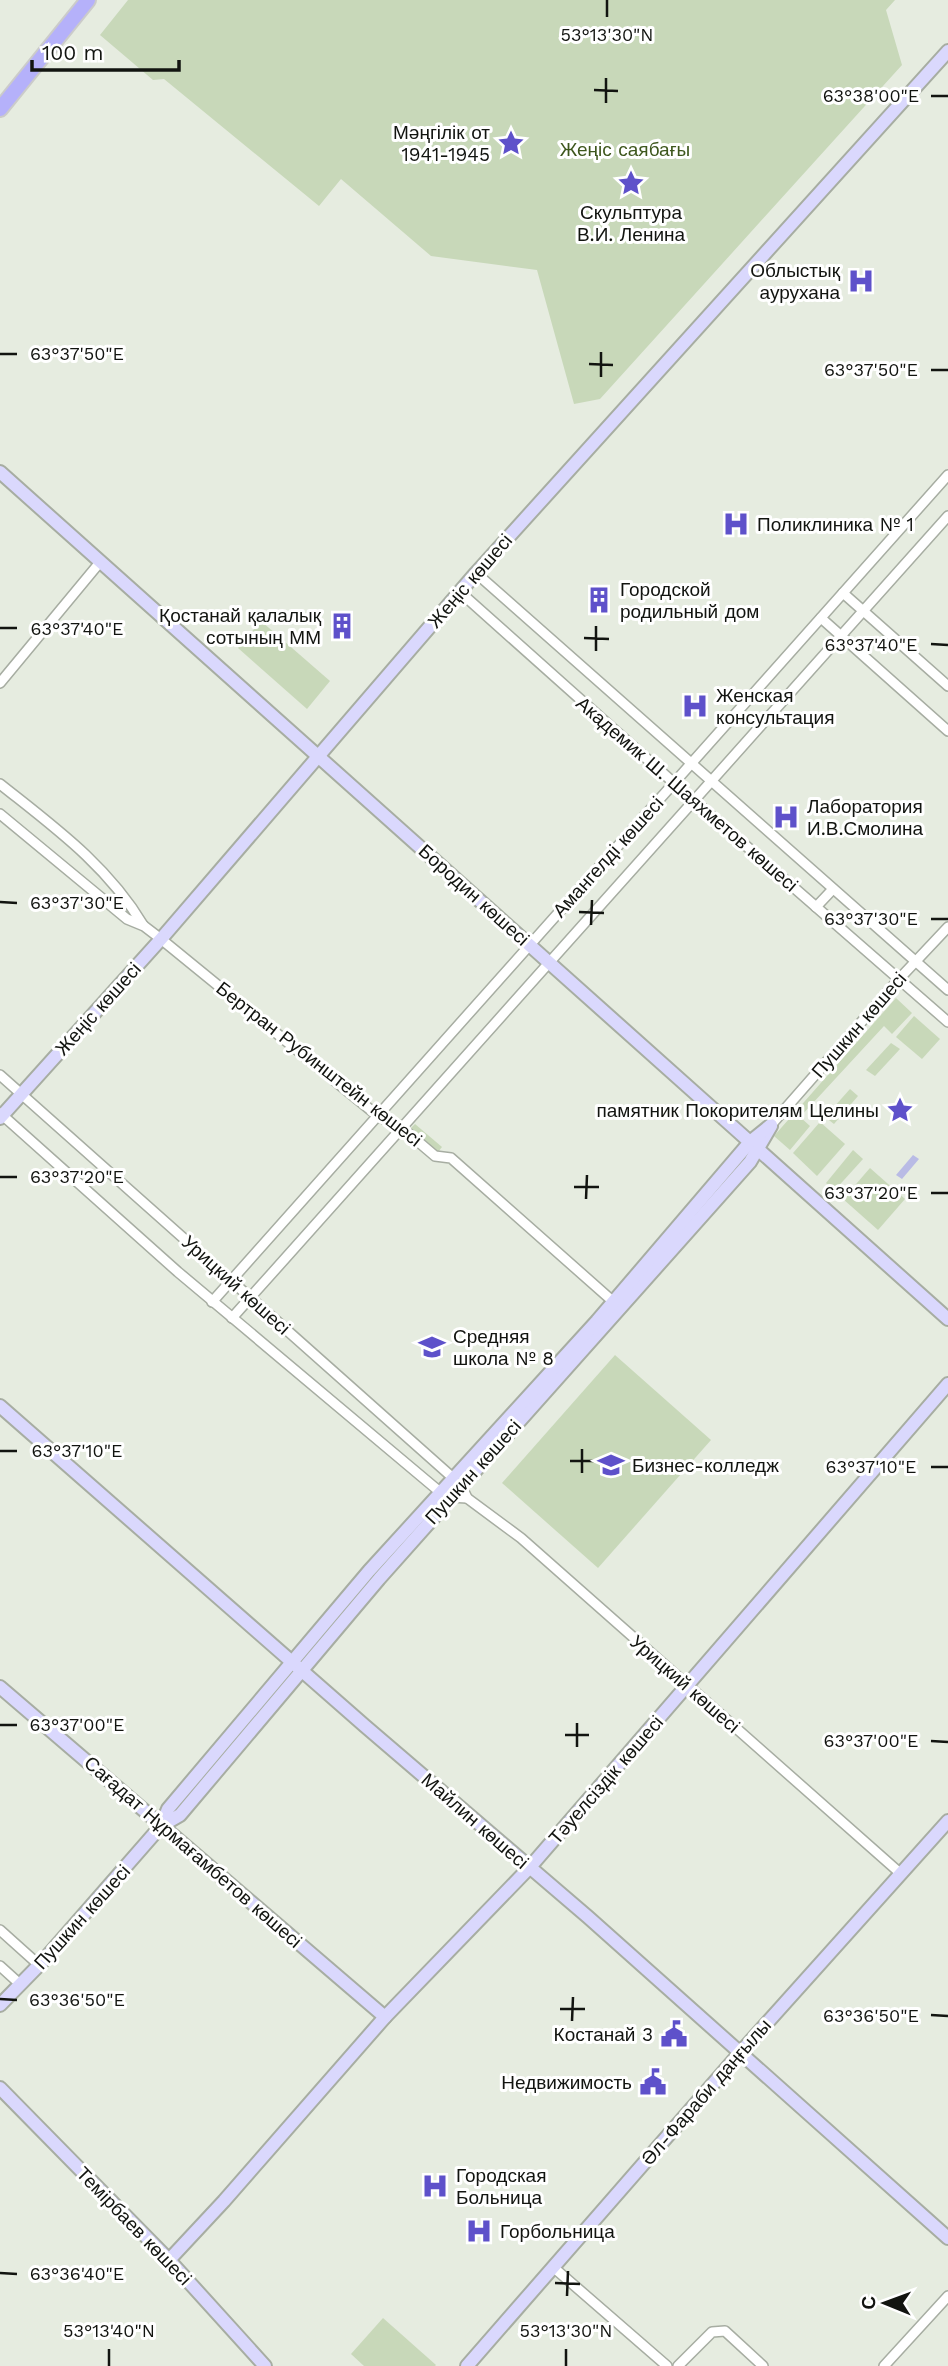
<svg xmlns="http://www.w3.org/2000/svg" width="948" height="2366" viewBox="0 0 948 2366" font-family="'Work Sans',sans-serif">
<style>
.green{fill:#c8d8b9}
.water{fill:#b9bbe5}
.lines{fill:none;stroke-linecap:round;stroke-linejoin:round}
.street-casing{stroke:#a7ada2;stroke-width:12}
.secondary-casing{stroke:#a7ada2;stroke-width:16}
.primary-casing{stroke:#cbcbca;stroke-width:18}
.street{stroke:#fff;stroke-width:9}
.secondary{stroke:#dad8fd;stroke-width:12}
.primary{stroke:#b5b1fa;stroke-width:14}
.ticks{fill:none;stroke:#121410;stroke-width:2.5}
.labels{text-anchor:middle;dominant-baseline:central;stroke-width:6;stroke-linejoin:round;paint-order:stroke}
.poi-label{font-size:19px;fill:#121410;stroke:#fff;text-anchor:start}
.park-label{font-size:19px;fill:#3e571d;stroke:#fff}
.street-label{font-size:19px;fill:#121410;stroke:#fff}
.ticks-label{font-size:18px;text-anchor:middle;fill:#121410;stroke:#fff;stroke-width:6;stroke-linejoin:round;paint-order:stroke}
</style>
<rect width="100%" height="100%" fill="#e6ece0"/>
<g class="green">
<polygon points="128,0 895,0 886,10 902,65 600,399 574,404 537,270 431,256 341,179 319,206 164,79 153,80 100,35"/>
<polygon points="261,621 330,681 307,709 238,648"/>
<polygon points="896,998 912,1013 892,1034 884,1026 800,1117 810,1126 790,1150 774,1136"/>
<polygon points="914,1016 940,1039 922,1059 896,1037"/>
<polygon points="891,1043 900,1049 875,1076 866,1070"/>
<polygon points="850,1089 858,1096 834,1124 825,1117"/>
<polygon points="820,1122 845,1144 817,1176 793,1153"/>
<polygon points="415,1124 442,1147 438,1152 411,1128"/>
<polygon points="853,1150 863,1159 834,1191 826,1183"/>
<polygon points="870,1168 905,1199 878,1230 843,1199"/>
<polygon points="615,1355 711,1440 598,1568 502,1483"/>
<polygon points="383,2318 436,2365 435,2366 364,2366 351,2354"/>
</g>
<polygon class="water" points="913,1155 919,1159 902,1179 896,1175"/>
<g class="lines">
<g class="street-casing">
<g id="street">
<polyline points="476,573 948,990"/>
<polyline points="460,592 674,783 948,1022"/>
<polyline points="843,593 948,686"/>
<polyline points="821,618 948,731"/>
<polyline points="0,683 101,561"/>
<path d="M0 784C54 827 107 865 143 925"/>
<polyline points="0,814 127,919 144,926 161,939 378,1116 401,1127 435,1156 451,1158 617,1305"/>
<polyline points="816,907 833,889"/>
<polyline points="0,1075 461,1485 467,1498 521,1538 900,1873"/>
<polyline points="0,1113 178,1272 440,1492 450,1497 467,1498"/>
<polyline points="771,1125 900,978 948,927"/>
<polyline points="212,1302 948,475"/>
<polyline points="232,1318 948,516"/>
<polyline points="0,1930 39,1965"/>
<polyline points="0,1966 21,1985"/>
<polyline points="553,2267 667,2366"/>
<polyline points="678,2366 712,2332 725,2331 763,2366"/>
<polyline points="884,2366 948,2296"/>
</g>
</g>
<g class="secondary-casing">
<g id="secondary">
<polyline points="0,472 948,1319"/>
<polyline points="0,1118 161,939 476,573 948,51"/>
<polyline points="0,1406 365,1726 588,1917 948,2238"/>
<polyline points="0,1687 385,2017"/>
<polyline points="161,1826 180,1815 379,1579 750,1162 771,1126"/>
<polyline points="0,2005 44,1960 161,1826 168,1809 369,1571 597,1321 750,1142 771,1125"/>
<polyline points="0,2088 169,2260 265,2366"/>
<polyline points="169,2260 224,2201 385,2017 530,1867 948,1384"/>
<polyline points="467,2366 740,2053 948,1821"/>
</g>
</g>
<g class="primary-casing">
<polyline id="primary" points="0,109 88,0"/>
</g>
<use href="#street" class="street"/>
<use href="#secondary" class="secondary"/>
<use href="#primary" class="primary"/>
</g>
<path class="ticks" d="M607 17V0M594 90 618 91M931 96H948M606 103V78M0 354H17M589 364 613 365M931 370H948M601 377V352M0 628H17M584 638 609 639M931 644 948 645M596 651V626M0 902 17 903M579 912 604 913M931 919H948M591 925 592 900M0 1177H17M574 1187H599M931 1193H948M586 1199 587 1175M0 1451H17M570 1461H594M931 1467H948M582 1473V1449M0 1725H17M565 1735H589M931 1741 948 1742M577 1747V1723M0 1999 17 2000M560 2009H585M931 2015 948 2016M572 2021 573 1997M0 2273 17 2274M555 2283 580 2284M567 2296 568 2271M109 2366V2349M566 2366V2349"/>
<defs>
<g id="sight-bare" transform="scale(2.1)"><path d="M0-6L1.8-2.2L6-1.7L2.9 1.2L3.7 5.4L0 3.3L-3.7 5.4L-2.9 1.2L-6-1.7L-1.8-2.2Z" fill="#5e51ca" stroke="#fff" stroke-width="2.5" paint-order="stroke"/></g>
<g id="hospital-bare" transform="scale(2.1)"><path d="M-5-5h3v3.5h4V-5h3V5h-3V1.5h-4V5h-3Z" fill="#5e51ca" stroke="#fff" stroke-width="2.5" paint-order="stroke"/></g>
<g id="building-bare" transform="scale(2.1)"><path d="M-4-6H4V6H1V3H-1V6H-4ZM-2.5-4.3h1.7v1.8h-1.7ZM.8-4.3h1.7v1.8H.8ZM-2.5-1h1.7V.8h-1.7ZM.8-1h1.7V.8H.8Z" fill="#5e51ca" stroke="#fff" stroke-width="2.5" paint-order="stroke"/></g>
<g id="school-bare" transform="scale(2.1)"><path d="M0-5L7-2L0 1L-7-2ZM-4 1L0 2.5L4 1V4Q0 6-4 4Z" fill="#5e51ca" stroke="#fff" stroke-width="2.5" paint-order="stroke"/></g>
<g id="university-bare" transform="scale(2.1)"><path d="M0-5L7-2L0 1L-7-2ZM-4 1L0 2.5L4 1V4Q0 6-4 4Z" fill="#5e51ca" stroke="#fff" stroke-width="2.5" paint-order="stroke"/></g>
<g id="civic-bare" transform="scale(2.1)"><path d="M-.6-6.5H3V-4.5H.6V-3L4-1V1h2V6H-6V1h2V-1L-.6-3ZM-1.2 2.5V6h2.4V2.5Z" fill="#5e51ca" stroke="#fff" stroke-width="2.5" paint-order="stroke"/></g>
</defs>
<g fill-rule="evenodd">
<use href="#sight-bare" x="511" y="143"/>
<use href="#sight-bare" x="631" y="183"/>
<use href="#hospital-bare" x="861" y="281"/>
<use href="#hospital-bare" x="736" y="524"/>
<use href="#building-bare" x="599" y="600"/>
<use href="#building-bare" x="342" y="626"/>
<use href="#hospital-bare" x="695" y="706"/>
<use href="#hospital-bare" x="786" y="817"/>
<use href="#sight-bare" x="900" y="1110"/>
<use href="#school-bare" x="432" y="1347"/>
<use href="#university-bare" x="611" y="1465"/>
<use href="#civic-bare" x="674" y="2034"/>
<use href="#civic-bare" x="653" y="2082"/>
<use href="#hospital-bare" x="435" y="2186"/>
<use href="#hospital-bare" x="479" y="2231"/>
</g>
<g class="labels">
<g class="poi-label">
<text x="490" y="132" text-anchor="end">Мәңгілік от<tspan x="490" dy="22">1941-1945</tspan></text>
<text x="631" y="212" text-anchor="middle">Скульптура<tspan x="631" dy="22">В.И. Ленина</tspan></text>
<text x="840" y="270" text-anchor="end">Облыстық<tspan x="840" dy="22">аурухана</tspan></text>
<text x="757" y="524">Поликлиника № 1</text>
<text x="620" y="589">Городской<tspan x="620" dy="22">родильный дом</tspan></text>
<text x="321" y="615" text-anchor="end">Қостанай қалалық<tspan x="321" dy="22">сотының ММ</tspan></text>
<text x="716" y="695">Женская<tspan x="716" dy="22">консультация</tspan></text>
<text x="807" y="806">Лаборатория<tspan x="807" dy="22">И.В.Смолина</tspan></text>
<text x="879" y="1110" text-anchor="end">памятник Покорителям Целины</text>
<text x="453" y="1336">Средняя<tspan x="453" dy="22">школа № 8</tspan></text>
<text x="632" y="1465">Бизнес-колледж</text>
<text x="653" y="2034" text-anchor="end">Костанай 3</text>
<text x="632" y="2082" text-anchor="end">Недвижимость</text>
<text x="456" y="2175">Городская<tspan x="456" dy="22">Больница</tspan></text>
<text x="500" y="2231">Горбольница</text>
</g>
<g class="park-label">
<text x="625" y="149">Жеңіс саябағы</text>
</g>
<g class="street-label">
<text transform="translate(470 581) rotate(-49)">Жеңіс көшесі</text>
<text transform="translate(687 794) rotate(41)">Академик Ш. Шаяхметов көшесі</text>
<text transform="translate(608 857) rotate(-48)">Амангелді көшесі</text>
<text transform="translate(474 895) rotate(42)">Бородин көшесі</text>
<text transform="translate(98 1009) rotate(-48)">Жеңіс көшесі</text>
<text transform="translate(859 1025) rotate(-49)">Пушкин көшесі</text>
<text transform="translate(319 1064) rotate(38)">Бертран Рубинштейн көшесі</text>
<text transform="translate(236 1285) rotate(42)">Урицкий көшесі</text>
<text transform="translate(473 1472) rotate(-48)">Пушкин көшесі</text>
<text transform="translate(685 1684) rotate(41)">Урицкий көшесі</text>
<text transform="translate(606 1780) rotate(-49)">Тәуелсіздік көшесі</text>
<text transform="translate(475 1821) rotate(41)">Майлин көшесі</text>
<text transform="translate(193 1852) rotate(41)">Сағадат Нұрмағамбетов көшесі</text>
<text transform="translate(82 1917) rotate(-48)">Пушкин көшесі</text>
<text transform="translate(706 2092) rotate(-49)">Әл-Фараби даңғылы</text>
<text transform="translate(134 2226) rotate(46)">Темірбаев көшесі</text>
</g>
</g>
<g class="ticks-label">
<text x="607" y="41">53°13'30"N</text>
<text x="871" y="102">63°38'00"E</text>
<text x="77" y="360">63°37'50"E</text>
<text x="871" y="376">63°37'50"E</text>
<text x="77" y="635">63°37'40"E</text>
<text x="871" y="651">63°37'40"E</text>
<text x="77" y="909">63°37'30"E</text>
<text x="871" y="925">63°37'30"E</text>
<text x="77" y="1183">63°37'20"E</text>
<text x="871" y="1199">63°37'20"E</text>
<text x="77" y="1457">63°37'10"E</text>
<text x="871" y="1473">63°37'10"E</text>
<text x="77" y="1731">63°37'00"E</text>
<text x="871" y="1747">63°37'00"E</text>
<text x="77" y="2006">63°36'50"E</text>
<text x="871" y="2022">63°36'50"E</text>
<text x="77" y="2280">63°36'40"E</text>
<text x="109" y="2337">53°13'40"N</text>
<text x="566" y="2337">53°13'30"N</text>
</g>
<g transform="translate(885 2303) rotate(271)" stroke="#ffffff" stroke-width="5" paint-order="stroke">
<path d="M0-5L12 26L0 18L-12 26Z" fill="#121410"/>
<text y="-10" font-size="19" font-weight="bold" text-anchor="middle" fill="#121410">С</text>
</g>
<path d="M32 60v10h147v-10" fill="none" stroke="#121410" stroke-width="3.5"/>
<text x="42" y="60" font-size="21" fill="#121410" stroke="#ffffff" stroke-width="5" paint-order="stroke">100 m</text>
</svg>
